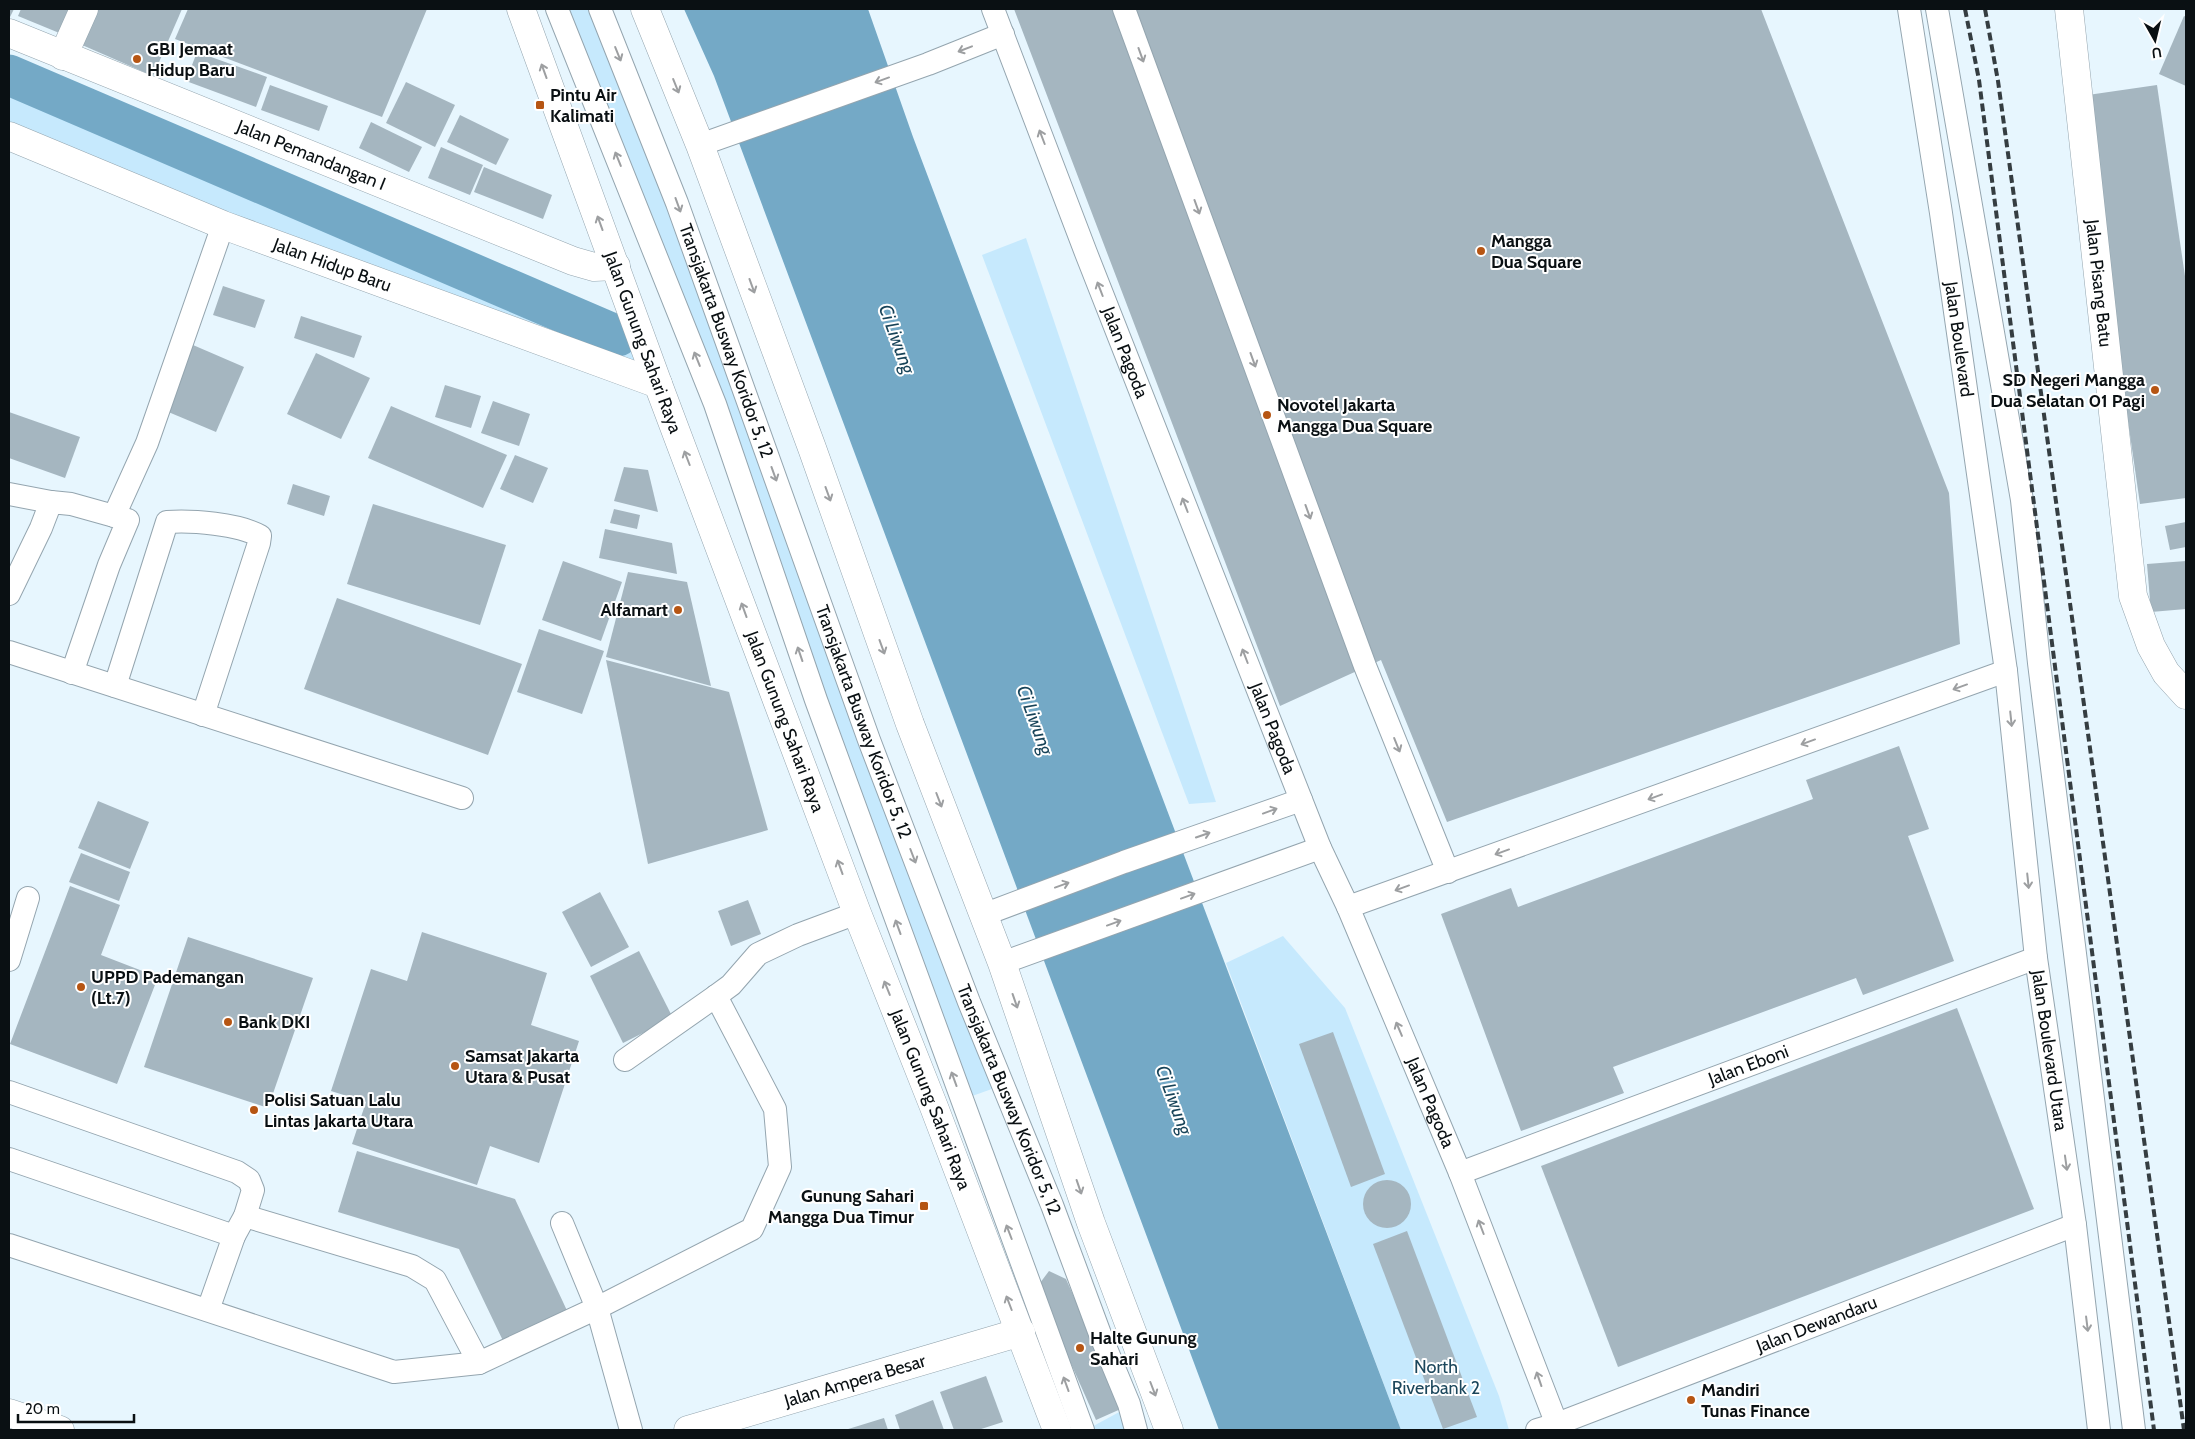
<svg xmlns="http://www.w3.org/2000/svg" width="2195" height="1439" viewBox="0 0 2195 1439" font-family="Cabin,sans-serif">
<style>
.green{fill:#c6e9fd}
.water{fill:#74a9c6}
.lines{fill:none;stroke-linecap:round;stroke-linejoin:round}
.canal{stroke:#74a9c6;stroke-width:41}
.building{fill:#a5b6c0}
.lane-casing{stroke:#94a5af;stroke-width:24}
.street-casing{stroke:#94a5af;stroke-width:29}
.secondary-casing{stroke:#94a5af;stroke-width:29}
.primary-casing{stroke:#94a5af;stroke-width:29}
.lane{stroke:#fff;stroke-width:22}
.street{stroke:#fff;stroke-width:28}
.secondary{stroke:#fff;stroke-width:28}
.primary{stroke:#fff;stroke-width:28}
.rail{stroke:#353d41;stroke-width:4;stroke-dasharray:8 4;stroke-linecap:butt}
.oneway{stroke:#9d9fa1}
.poi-dot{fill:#b65513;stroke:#fff;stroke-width:2}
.labels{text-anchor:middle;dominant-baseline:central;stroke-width:4;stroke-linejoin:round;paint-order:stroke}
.poi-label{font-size:18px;font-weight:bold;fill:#0a1013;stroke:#fff;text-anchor:start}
.street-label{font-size:18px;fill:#0a1013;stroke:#fff}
.park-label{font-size:18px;fill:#1c475c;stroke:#fff}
.water-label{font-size:19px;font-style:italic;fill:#174358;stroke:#fff}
</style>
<rect width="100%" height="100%" fill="#e7f6fe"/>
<g class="green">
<polygon points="557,9 601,9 1003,1085 961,1100"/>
<polygon points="9,75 647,347 658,384 9,138"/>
<polygon points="1026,238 1216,802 1189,804 982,255"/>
<polygon points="1283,936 1345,1008 1499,1396 1509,1430 1401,1430 1226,963"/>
<polygon points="1123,1410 1138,1430 1086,1430"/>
</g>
<polygon class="water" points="684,9 868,9 913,137 1401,1430 1219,1430 714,76"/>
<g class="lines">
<polyline class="canal" points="9,75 618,336"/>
</g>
<g class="building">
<polygon points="9,9 14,9 10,17 9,17"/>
<polygon points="21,9 81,9 69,37 18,16"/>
<polygon points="87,9 182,9 153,76 73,41"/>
<polygon points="188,9 427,9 382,117 175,39"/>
<polygon points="1014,9 1761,9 1949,493 1960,644 1447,822 1381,660 1280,706"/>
<polygon points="2184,16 2186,17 2186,86 2159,74"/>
<polygon points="197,52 267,77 256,107 186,81"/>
<polygon points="406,82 455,105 435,147 386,123"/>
<polygon points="270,85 328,106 319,131 261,110"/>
<polygon points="2157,85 2186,283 2186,498 2140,504 2081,96"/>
<polygon points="460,115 509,139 496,165 447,142"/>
<polygon points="371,122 422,147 409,172 359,148"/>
<polygon points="441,147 483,165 470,195 428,178"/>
<polygon points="484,167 552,195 543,219 474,192"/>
<polygon points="223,286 265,300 255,328 213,315"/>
<polygon points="301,316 362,336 354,358 294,338"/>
<polygon points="193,345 244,367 216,432 166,411"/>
<polygon points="316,353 370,378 341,439 287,414"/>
<polygon points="445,385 481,396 471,428 435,417"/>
<polygon points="493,401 530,414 519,446 481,433"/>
<polygon points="391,406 507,455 483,508 368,458"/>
<polygon points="9,412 80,437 65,478 9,458"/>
<polygon points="515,455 548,468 533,503 500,489"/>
<polygon points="624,467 648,470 658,512 614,501"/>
<polygon points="293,484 330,496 324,516 287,504"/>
<polygon points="373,504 506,545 480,625 347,584"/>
<polygon points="614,509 640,515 637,529 610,523"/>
<polygon points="2186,522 2186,547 2170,550 2165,526"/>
<polygon points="605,529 672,543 677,574 599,558"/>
<polygon points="563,561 622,582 601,641 542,620"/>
<polygon points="2186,561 2186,609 2151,612 2147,564"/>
<polygon points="628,572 687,582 711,686 606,657"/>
<polygon points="337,598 522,664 488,755 304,689"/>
<polygon points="539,629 604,651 582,714 517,692"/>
<polygon points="606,660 729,692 768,830 648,864"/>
<polygon points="1899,746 1929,829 1908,836 1954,961 1863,995 1856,978 1613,1067 1624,1093 1521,1131 1441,914 1511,888 1518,907 1813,799 1806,780"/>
<polygon points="98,801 149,822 130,869 78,848"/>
<polygon points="81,853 130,872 119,901 69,882"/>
<polygon points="70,886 120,905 101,955 158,977 117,1084 10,1044"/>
<polygon points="600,892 629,947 591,967 562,912"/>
<polygon points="748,900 761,934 731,946 718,911"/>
<polygon points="422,932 547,973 531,1025 579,1041 539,1163 490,1146 477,1185 352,1144 366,1102 331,1091 371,969 407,981"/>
<polygon points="188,937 313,978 268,1108 144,1067"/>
<polygon points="639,951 673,1018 623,1043 590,976"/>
<polygon points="1957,1008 2034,1209 1618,1367 1541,1166"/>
<polygon points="1333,1032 1385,1174 1351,1187 1299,1044"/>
<polygon points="357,1151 515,1199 570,1317 506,1347 459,1249 338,1212"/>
<circle cx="1387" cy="1204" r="24"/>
<polygon points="1407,1231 1477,1417 1443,1429 1373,1244"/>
<polygon points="1049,1271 1066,1279 1123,1408 1096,1420 1037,1287"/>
<polygon points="986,1376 1003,1422 978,1430 954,1430 940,1392"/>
<polygon points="933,1400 944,1430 900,1430 895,1415"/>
<polygon points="884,1418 888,1430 845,1430"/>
</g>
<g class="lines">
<g class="lane-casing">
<g id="lane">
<polyline points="557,9 715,404 816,700 1083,1430"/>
<path id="s1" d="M600 9 677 203 869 740 969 1002 1052 1205 1100 1334 1129 1404 1136 1430"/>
<path id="s2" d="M993 9 1086 253 1320 848 1348 907 1460 1173 1559 1430"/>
<polyline points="1124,9 1365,666 1448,872"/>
<path id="s3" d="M1909 9 1941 213 2006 671 2036 958 2075 1225 2099 1430"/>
<polyline points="1937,9 2022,500 2039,663 2134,1430"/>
<polyline points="700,145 928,64 1003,34"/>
<polyline points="9,494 51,502"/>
<polyline points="9,594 41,528 51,502 71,504 114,516 147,443 223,225"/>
<polyline points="9,652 462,798"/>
<polyline points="72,673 109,565 128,520 114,516"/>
<path d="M115 686 167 522C191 520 239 524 260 536L259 543 203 715"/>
<polyline points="1348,907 2006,671"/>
<polyline points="983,915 1124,862 1301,800"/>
<polyline points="9,960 28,898"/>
<polyline points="1002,963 1320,848"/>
<polyline points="625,1060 716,996 731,985 758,954 798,935 857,913"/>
<polyline points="9,1092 237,1172 249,1180 253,1190 245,1216 234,1236 208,1310"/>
<polyline points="9,1159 234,1236"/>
<path id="s4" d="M1460 1173 2036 958"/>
<polyline points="245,1216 412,1266 435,1280 479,1363"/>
<polyline points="562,1223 597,1308 631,1430"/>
<polyline points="9,1245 394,1372 479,1363 597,1308 752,1229 780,1167 775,1109 716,996"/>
<path id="s5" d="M1537 1430 1557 1424 2075 1225"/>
</g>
</g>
<g class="street-casing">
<g id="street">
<path id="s6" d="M2069 9 2133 596 2151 646 2166 673 2186 695"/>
<path id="s7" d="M9 33 573 261 594 267 616 266"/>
<polyline points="63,56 84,9"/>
</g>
</g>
<g class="secondary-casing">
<g id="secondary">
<path id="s8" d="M9 136 223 225 658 384"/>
<polyline points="9,1413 60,1430"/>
<path id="s9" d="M688 1430 1021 1332"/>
</g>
</g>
<g class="primary-casing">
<g id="primary">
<path id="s10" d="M521 9 658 384 857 913 934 1107 1057 1430"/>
<polyline points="645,9 700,145 812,448 910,724 1002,963 1091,1223 1169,1430"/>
</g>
</g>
<use href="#lane" class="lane"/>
<use href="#street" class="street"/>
<use href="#secondary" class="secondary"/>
<use href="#primary" class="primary"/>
<g class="rail">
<polyline points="1965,9 1979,80 2154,1430"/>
<polyline points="1985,9 1998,81 2184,1430"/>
</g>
</g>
<defs><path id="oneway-shaft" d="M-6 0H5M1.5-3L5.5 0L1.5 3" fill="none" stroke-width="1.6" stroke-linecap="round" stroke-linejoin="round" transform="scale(1.25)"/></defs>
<g class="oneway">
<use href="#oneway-shaft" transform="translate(965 49) rotate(159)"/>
<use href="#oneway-shaft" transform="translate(618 54) rotate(68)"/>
<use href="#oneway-shaft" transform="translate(1141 55) rotate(70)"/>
<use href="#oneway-shaft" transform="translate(544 71) rotate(-110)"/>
<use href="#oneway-shaft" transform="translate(882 80) rotate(160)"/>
<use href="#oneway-shaft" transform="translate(676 86) rotate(68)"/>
<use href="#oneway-shaft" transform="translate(1042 137) rotate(-111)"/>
<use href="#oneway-shaft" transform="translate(618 159) rotate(-112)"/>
<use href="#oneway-shaft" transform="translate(678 205) rotate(70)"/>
<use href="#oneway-shaft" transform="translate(1197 207) rotate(70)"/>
<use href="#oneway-shaft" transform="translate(600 223) rotate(-110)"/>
<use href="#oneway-shaft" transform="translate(752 286) rotate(70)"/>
<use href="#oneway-shaft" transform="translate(1100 289) rotate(-111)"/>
<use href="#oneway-shaft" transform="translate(697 359) rotate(-112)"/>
<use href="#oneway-shaft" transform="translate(1253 360) rotate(70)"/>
<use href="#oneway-shaft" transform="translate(687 458) rotate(-111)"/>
<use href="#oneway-shaft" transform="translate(774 474) rotate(70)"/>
<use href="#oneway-shaft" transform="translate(828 494) rotate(70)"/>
<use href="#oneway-shaft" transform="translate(1185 505) rotate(-111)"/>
<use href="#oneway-shaft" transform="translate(1308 512) rotate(70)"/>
<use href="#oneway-shaft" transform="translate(744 610) rotate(-110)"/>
<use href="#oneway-shaft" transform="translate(882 647) rotate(70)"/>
<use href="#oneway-shaft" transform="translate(800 654) rotate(-109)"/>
<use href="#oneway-shaft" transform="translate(1245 656) rotate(-111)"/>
<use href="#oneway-shaft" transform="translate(1960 687) rotate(160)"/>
<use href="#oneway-shaft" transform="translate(2011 719) rotate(84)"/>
<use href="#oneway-shaft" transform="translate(1808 742) rotate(160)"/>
<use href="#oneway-shaft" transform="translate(1397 745) rotate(68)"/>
<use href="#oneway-shaft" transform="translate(1655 797) rotate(160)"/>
<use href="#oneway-shaft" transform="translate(939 800) rotate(69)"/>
<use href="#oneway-shaft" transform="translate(1270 811) rotate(-20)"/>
<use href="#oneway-shaft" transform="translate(1203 835) rotate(-19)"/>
<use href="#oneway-shaft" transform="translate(1502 852) rotate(160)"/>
<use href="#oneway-shaft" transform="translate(913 856) rotate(69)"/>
<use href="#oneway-shaft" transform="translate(840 867) rotate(-110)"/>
<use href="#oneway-shaft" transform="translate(2028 881) rotate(84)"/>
<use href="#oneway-shaft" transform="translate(1062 885) rotate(-20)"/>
<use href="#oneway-shaft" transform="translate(1402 888) rotate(160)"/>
<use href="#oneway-shaft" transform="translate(1188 896) rotate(-20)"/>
<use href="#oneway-shaft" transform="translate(1114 923) rotate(-20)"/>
<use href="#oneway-shaft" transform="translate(898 927) rotate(-110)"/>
<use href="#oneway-shaft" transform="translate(887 988) rotate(-112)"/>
<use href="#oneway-shaft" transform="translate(1015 1001) rotate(71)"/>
<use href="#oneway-shaft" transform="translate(1399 1029) rotate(-113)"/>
<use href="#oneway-shaft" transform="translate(954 1079) rotate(-110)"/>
<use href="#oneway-shaft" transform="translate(2066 1163) rotate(82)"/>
<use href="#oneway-shaft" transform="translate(1079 1187) rotate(71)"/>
<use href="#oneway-shaft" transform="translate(1481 1227) rotate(-111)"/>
<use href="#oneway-shaft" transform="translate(1009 1232) rotate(-111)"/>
<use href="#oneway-shaft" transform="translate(1009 1303) rotate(-111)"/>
<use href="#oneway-shaft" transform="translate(2087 1324) rotate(83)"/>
<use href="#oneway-shaft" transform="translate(1539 1379) rotate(-109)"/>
<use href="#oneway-shaft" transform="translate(1066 1384) rotate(-110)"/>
<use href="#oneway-shaft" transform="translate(1153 1389) rotate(69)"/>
</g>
<g class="poi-dot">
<circle cx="137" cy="59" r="5"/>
<rect x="535" y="100" width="10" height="10" rx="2.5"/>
<circle cx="1481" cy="251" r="5"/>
<circle cx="2155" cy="390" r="5"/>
<circle cx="1267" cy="415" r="5"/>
<circle cx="678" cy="610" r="5"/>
<circle cx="81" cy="987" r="5"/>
<circle cx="228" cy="1022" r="5"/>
<circle cx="455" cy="1066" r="5"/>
<circle cx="254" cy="1110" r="5"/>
<rect x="919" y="1201" width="10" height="10" rx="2.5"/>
<circle cx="1080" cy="1348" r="5"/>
<circle cx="1691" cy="1400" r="5"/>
</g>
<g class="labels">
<g class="poi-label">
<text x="147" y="49">GBI Jemaat<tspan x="147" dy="21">Hidup Baru</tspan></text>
<text x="550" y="95">Pintu Air<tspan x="550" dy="21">Kalimati</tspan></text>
<text x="1491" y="241">Mangga<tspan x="1491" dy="21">Dua Square</tspan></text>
<text x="2145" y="380" text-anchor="end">SD Negeri Mangga<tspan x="2145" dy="21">Dua Selatan 01 Pagi</tspan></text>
<text x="1277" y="405">Novotel Jakarta<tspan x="1277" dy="21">Mangga Dua Square</tspan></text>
<text x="668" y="610" text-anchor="end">Alfamart</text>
<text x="91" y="977">UPPD Pademangan<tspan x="91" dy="21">(Lt.7)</tspan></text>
<text x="238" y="1022">Bank DKI</text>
<text x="465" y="1056">Samsat Jakarta<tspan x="465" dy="21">Utara &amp; Pusat</tspan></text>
<text x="264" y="1100">Polisi Satuan Lalu<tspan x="264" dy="21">Lintas Jakarta Utara</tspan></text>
<text x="914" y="1196" text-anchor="end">Gunung Sahari<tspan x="914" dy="21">Mangga Dua Timur</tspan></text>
<text x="1090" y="1338">Halte Gunung<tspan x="1090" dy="21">Sahari</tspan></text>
<text x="1701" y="1390">Mandiri<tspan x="1701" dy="21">Tunas Finance</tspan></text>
</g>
<g class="street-label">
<text stroke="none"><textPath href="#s7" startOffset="326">Jalan Pemandangan I</textPath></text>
<text stroke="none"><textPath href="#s8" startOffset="348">Jalan Hidup Baru</textPath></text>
<text stroke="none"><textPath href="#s6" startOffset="276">Jalan Pisang Batu</textPath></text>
<text stroke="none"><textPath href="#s3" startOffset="334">Jalan Boulevard</textPath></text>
<text stroke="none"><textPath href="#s1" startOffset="355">Transjakarta Busway Koridor 5, 12</textPath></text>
<text stroke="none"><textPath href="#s10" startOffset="355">Jalan Gunung Sahari Raya</textPath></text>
<text stroke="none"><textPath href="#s2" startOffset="368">Jalan Pagoda</textPath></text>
<text stroke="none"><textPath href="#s10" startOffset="760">Jalan Gunung Sahari Raya</textPath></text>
<text stroke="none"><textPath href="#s1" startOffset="760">Transjakarta Busway Koridor 5, 12</textPath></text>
<text stroke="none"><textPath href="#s2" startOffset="772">Jalan Pagoda</textPath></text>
<text stroke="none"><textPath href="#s3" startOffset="1051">Jalan Boulevard Utara</textPath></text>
<text stroke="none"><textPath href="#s4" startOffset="308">Jalan Eboni</textPath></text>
<text stroke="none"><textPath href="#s10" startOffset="1165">Jalan Gunung Sahari Raya</textPath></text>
<text stroke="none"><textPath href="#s1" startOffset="1165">Transjakarta Busway Koridor 5, 12</textPath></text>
<text stroke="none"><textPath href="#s2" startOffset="1178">Jalan Pagoda</textPath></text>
<text stroke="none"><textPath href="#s5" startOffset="299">Jalan Dewandaru</textPath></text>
<text stroke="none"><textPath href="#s9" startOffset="174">Jalan Ampera Besar</textPath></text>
</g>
<g class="park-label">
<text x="1436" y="1367">North<tspan x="1436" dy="21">Riverbank 2</tspan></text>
</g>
<g class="water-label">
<text transform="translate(897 339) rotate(70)">Ci Liwung</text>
<text transform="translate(1035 720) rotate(70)">Ci Liwung</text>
<text transform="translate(1174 1100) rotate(70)">Ci Liwung</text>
</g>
</g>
<rect width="2195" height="1439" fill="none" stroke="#0a1013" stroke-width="20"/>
<g transform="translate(2155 40) rotate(172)" stroke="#ffffff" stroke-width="4" paint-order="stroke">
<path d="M0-4L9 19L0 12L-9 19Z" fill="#0a1013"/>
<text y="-8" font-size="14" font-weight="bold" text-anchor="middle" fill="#0a1013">U</text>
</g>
<path d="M18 1414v8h116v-8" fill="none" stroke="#0a1013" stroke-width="2.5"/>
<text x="25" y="1414" font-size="15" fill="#0a1013" stroke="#ffffff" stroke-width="4" paint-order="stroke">20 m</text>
</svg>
